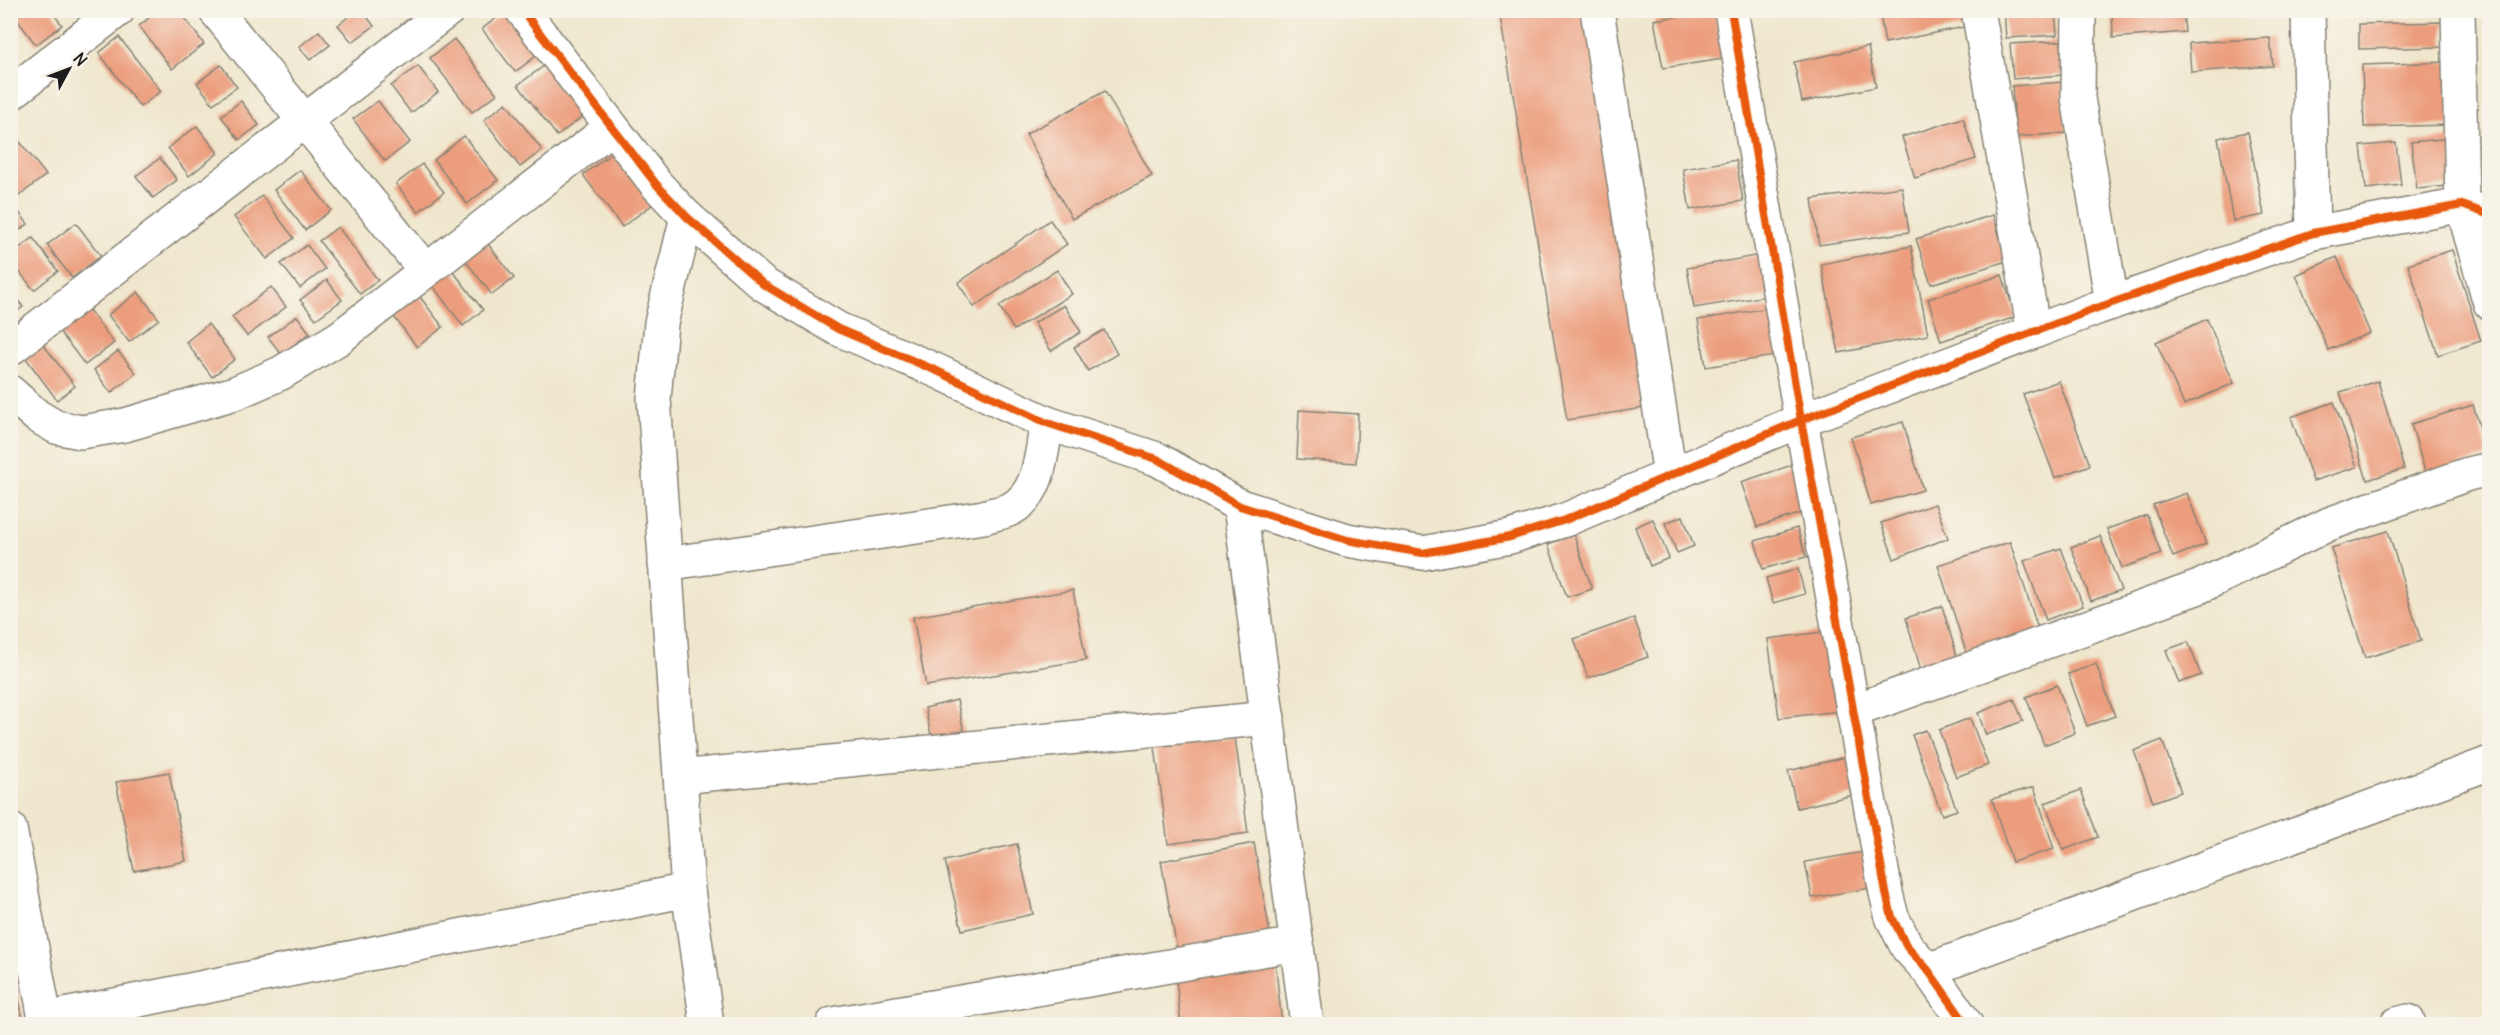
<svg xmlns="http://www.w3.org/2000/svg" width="2500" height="1035" viewBox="0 0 2500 1035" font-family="Delius,sans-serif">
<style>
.building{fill:#ec9d7d}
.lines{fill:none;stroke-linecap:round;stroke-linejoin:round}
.minor-casing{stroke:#868274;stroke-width:36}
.minor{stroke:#fff;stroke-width:33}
.cycleway-casing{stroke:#f7f3e8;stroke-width:11}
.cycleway{stroke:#e8590c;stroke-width:8}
</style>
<rect width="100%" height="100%" fill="#f7f3e8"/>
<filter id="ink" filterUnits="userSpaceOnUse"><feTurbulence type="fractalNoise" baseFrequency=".0167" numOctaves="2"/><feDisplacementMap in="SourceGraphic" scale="12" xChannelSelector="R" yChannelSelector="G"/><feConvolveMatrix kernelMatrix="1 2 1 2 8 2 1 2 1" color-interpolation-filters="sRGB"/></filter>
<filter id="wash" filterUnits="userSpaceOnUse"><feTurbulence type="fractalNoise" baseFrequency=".008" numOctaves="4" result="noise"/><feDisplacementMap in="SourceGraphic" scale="24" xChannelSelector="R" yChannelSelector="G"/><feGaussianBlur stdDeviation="1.35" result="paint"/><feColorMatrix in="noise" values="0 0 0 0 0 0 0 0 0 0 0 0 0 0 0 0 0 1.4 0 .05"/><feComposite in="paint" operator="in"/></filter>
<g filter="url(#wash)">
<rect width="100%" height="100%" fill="#efe7cd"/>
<g id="blocks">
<g class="building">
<polygon points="10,10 51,10 62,25 36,45"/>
<polygon points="159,10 179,10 204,44 172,69 139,26"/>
<polygon points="357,10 362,10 374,26 352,42 338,25"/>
<polygon points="1499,10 1585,10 1650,407 1567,420"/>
<polygon points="1879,10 1960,10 1964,27 1885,43"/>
<polygon points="2004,10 2055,10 2057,35 2006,38"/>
<polygon points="2141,10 2183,10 2185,32 2113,38 2112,13"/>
<polygon points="1715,11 1723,59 1663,68 1654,20"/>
<polygon points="503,13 536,56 515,72 482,29"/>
<polygon points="2443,22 2444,47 2359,49 2359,24"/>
<polygon points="319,31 330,45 310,60 299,47"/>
<polygon points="119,37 161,91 140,107 99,53"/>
<polygon points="2270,38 2273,66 2191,72 2189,43"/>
<polygon points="454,39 497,94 472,112 430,58"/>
<polygon points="2061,41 2063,75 2013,79 2010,44"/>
<polygon points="1868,47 1876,87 1802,102 1794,62"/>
<polygon points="2449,62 2451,125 2364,127 2362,65"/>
<polygon points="548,63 587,113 557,136 518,85"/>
<polygon points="221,65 237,87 213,104 197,83"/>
<polygon points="418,66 438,92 411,113 391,86"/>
<polygon points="2063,82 2067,133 2016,137 2012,86"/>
<polygon points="1105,91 1152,176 1072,219 1026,134"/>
<polygon points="241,101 259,125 239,140 221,116"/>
<polygon points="378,101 410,142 385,161 353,119"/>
<polygon points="506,103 542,150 520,167 484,120"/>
<polygon points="1963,118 1976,159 1915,178 1902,137"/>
<polygon points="197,126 218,153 189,176 168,148"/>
<polygon points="12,132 46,175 16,198 10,191"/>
<polygon points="2248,132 2264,215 2233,221 2218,138"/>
<polygon points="464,136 498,180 467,204 434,160"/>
<polygon points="2452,138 2457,185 2417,189 2411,142"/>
<polygon points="2396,143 2401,185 2366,189 2361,146"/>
<polygon points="613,152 653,204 622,227 583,175"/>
<polygon points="160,158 177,180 153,198 136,176"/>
<polygon points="1736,160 1743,201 1690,210 1683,169"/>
<polygon points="422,164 444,192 418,212 396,184"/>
<polygon points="300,170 331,210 305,230 274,190"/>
<polygon points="1902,187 1909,232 1819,245 1812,199"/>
<polygon points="262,196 294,238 267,259 234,217"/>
<polygon points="15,207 28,224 10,237 10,211"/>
<polygon points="1993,215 2007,261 1931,284 1916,239"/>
<polygon points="1050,220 1067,244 974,307 958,283"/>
<polygon points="76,223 101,256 72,278 47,245"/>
<polygon points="338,227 378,280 360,294 319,241"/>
<polygon points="481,235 514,278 492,295 459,252"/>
<polygon points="33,238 58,271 34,290 10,260 10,255"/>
<polygon points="307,245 325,269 300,288 281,264"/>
<polygon points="1911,246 1928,335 1839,353 1821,264"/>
<polygon points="2452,250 2481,341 2438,355 2408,264"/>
<polygon points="1766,254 1773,295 1694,308 1687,268"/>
<polygon points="2337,257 2370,333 2328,350 2296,275"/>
<polygon points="449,266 483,310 463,326 429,281"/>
<polygon points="1057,270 1072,294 1014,330 999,306"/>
<polygon points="2002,275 2016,317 1941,341 1928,299"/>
<polygon points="327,280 342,300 316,319 300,300"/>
<polygon points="271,287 286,307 247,336 232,317"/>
<polygon points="10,291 23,307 10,317"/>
<polygon points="138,292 159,319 129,342 108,315"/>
<polygon points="417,293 443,327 417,347 391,313"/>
<polygon points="1064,305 1081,332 1051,351 1034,323"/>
<polygon points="1773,307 1781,355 1706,367 1698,320"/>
<polygon points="89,310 114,343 85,365 60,332"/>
<polygon points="297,316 310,333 281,354 268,337"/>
<polygon points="2207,319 2234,383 2184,405 2156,342"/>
<polygon points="208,324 235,359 212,377 186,342"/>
<polygon points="1104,330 1117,354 1088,371 1074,347"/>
<polygon points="43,344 75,386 57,400 25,357"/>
<polygon points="118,351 136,373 111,393 94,370"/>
<polygon points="2059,381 2090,465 2055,478 2023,394"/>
<polygon points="2378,381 2404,469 2367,480 2340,392"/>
<polygon points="2334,402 2357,467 2313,481 2291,417"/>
<polygon points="2473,405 2489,456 2426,475 2411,424"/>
<polygon points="1299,410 1358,414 1356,463 1297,459"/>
<polygon points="1903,422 1923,490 1871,505 1851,437"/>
<polygon points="1798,463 1814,509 1757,527 1741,482"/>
<polygon points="2187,493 2206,544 2173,557 2153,505"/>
<polygon points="1935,504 1948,538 1894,559 1881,523"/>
<polygon points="2147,515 2161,554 2122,568 2107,529"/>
<polygon points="1683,516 1694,546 1677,553 1665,523"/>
<polygon points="1653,519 1669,558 1650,566 1635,527"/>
<polygon points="1797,528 1806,557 1763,569 1755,541"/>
<polygon points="2388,531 2421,641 2365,658 2331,548"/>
<polygon points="1574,535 1592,589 1567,597 1548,544"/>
<polygon points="2100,536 2121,590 2091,601 2071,547"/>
<polygon points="2010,542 2041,638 1969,661 1938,565"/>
<polygon points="2061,548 2083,606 2046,620 2024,561"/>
<polygon points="1798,569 1805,594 1773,603 1766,578"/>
<polygon points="1073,590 1086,660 926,686 913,617"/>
<polygon points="1942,606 1959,663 1922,674 1906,618"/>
<polygon points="1634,618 1648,657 1588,678 1574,639"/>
<polygon points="1830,631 1841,711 1779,718 1768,639"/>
<polygon points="2188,642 2201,675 2179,683 2166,650"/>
<polygon points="2096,664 2115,716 2087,726 2068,674"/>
<polygon points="2057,685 2075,733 2044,745 2026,697"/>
<polygon points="2014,699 2023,721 1986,735 1978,713"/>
<polygon points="957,700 966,741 934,748 925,708"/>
<polygon points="1970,718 1988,765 1956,777 1939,730"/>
<polygon points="1926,730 1957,810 1942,815 1912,735"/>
<polygon points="1235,737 1248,833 1168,844 1155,747"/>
<polygon points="2162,740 2181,792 2153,802 2134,751"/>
<polygon points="1849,756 1858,794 1797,808 1788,771"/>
<polygon points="169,772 186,861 134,871 116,782"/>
<polygon points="2034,787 2054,849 2012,862 1992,799"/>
<polygon points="2081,790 2098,837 2063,850 2045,803"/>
<polygon points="1254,843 1270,933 1177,950 1161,861"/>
<polygon points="1017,844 1033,914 962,930 945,861"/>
<polygon points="1863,852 1870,888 1812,898 1805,862"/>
<polygon points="10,959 23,1018 10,1021"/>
<polygon points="1275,960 1282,1024 1181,1024 1175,971"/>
</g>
</g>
</g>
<g filter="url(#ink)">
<use href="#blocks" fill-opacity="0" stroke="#868274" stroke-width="1.5"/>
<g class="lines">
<g class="minor-casing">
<g id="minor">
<polyline points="215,10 425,270"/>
<polyline points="522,10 656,184 687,217 763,284 838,329 937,371 1047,423 1157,459 1240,506 1347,540 1423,553 1510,537 1565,520 1801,420 2097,308 2313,233 2462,205 2490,215"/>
<polyline points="1597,10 1670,475"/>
<polyline points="1731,10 1801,420 1886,893 1892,917 1907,947 1928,970 1966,1024"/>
<polyline points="1978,10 2034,332"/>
<polyline points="2079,10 2078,98 2112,303"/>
<polyline points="2308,10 2313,233"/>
<polyline points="2458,10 2462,205 2490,303"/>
<polyline points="10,94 118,10"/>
<polyline points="687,217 661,323 654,399 688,890 707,1024"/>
<polyline points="10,349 448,10"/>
<polyline points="10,392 37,416 56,427 81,432 125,425 235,393 281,373 339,338 612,127"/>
<polyline points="1240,506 1307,1024"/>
<path d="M665 564 984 517C992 514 1003 513 1011 509 1041 493 1041 452 1047 423"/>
<polyline points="1853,711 2199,587 2329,524 2468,474 2490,469"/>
<polyline points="680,777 1268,718"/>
<polyline points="10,829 46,1024"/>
<polyline points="1928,970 2490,763"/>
<polyline points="45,1019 688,890"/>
<polyline points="833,1024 1297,944"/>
<polyline points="2397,1024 2408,1021"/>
</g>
</g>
<use href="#minor" class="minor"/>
<g class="cycleway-casing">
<g id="cycleway">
<polyline points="522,10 656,184 687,217 763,284 838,329 937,371 1047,423 1157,459 1240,506 1347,540 1423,553 1510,537 1565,520 1801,420 2097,308 2313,233 2462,205 2490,215"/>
<polyline points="1731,10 1801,420 1886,893 1892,917 1907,947 1928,970 1966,1024"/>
</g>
</g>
<use href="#cycleway" class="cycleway"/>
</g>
</g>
<rect width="2500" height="1035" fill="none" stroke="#f7f3e8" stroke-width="36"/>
<g transform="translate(69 69) rotate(49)" stroke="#f7f3e8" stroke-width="4.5" paint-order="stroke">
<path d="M0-4.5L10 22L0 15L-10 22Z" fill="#1c1c1c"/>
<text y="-9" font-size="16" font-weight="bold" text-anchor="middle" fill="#1c1c1c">N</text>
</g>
</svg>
